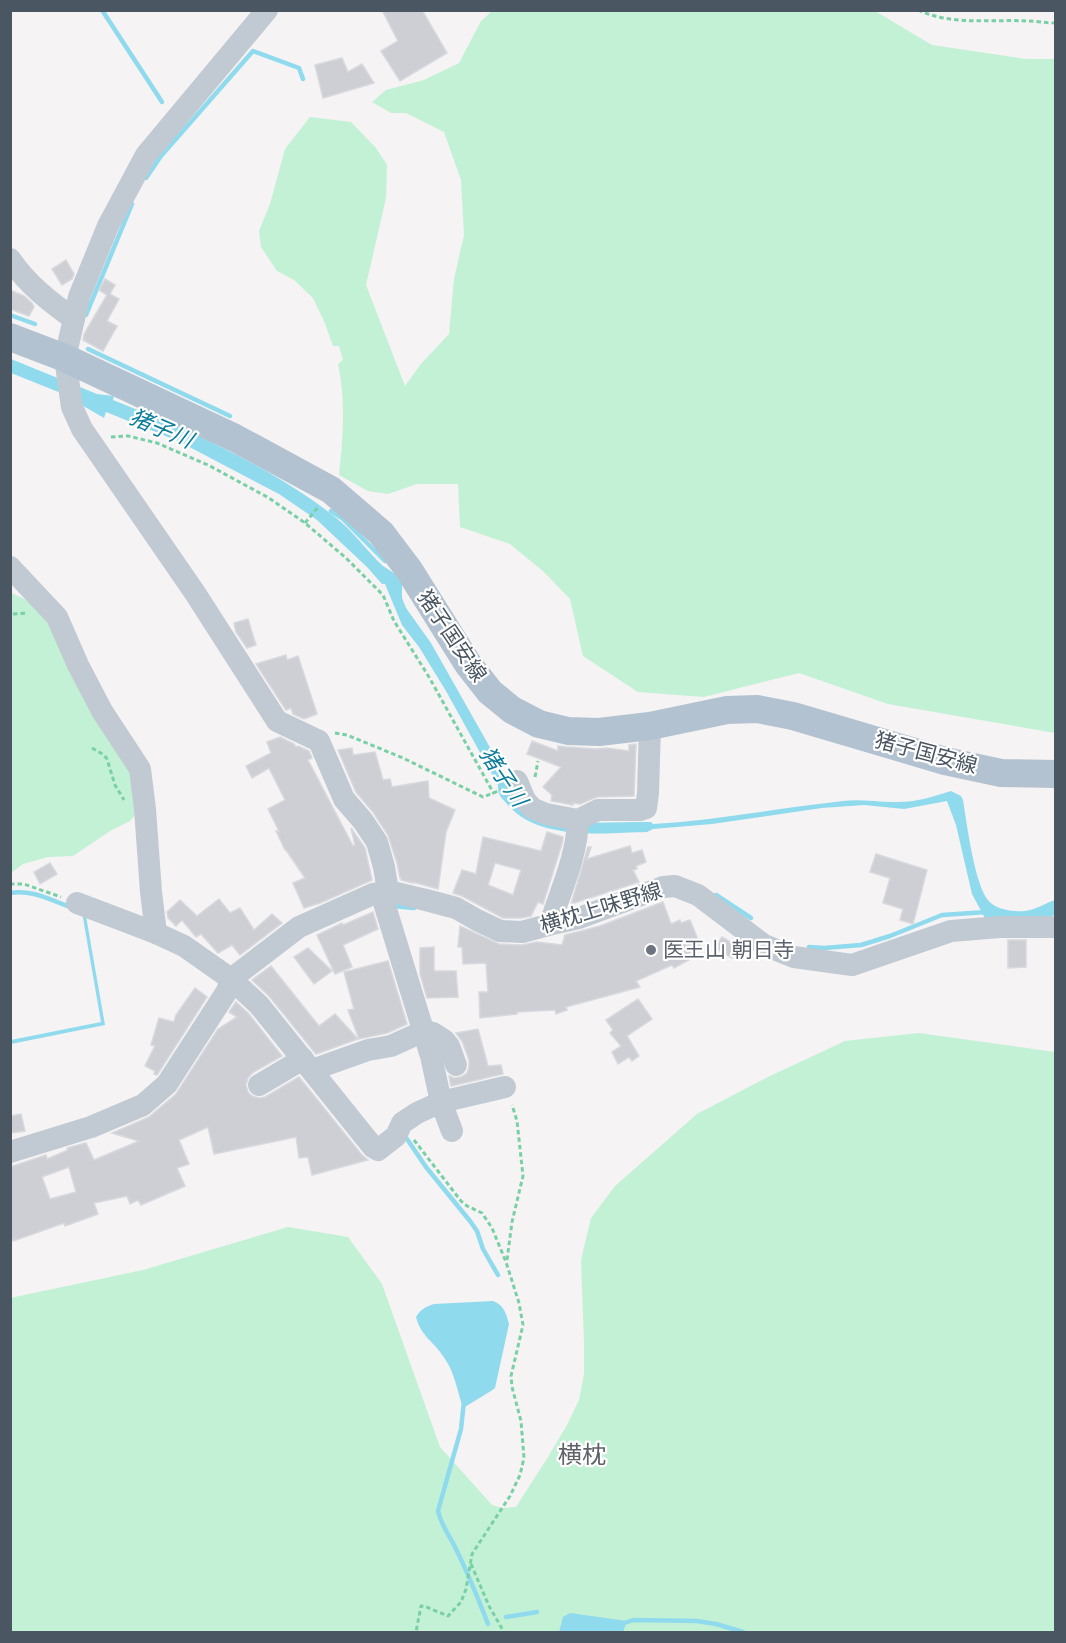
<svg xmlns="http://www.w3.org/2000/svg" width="1066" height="1643" viewBox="0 0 1066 1643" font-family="'Nunito Sans','Noto Sans JP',sans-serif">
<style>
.green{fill:#c3f1d5}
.water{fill:#90daee}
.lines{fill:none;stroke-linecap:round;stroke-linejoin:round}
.stream{stroke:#90daee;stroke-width:4.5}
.building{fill:#cdcfd5;stroke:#d7d9de;stroke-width:1.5;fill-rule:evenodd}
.path{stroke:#7ad0a6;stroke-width:3;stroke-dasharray:4.5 3;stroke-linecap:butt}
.minor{stroke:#c1cad2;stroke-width:22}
.major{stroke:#b3c2d1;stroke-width:28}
.worship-dot{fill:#6b7280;stroke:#fff;stroke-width:2}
.labels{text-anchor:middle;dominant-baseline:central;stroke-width:4.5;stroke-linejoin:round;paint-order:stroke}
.street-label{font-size:21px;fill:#4a5661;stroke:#fff}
.worship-label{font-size:21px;fill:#5b616d;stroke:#fff;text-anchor:start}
.water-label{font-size:22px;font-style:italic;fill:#0c7c9b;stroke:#fff}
.quarter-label{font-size:24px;fill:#5f6368;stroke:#fff}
</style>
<rect width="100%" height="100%" fill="#f5f3f3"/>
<g class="green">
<path d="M492 11H875L932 45 1026 59H1055V733L888 704 799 673 704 697 638 692 583 656 570 599 544 572 510 544 460 527 458 484H417L388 494 368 491 339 475C343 439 346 400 338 364L343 360 339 346H333L324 321 313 298 294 280 277 271 261 247 259 231 270 204 285 149 310 117 351 122 376 148 387 165 386 198 366 285 405 386 420 365 449 334 454 279 464 235 461 180 444 132 406 113H391L372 102 386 90 424 80 459 63 481 21Z"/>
<path d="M11 593C26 598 39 609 50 619L128 762 139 811 130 821 110 831 73 856 48 857 23 864 11 873Z"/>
<polygon points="919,1033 1055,1052 1055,1632 11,1632 10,1298 143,1270 288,1227 348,1237 382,1284 440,1447 492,1505 502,1508 516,1507 548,1457 567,1425 579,1400 584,1374 584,1343 581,1260 591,1218 615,1186 697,1114 768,1077 845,1041"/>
</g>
<g class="water">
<path d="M11 359 97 394 114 396 113 400C187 429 272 467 335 517 353 531 366 550 383 566 389 570 396 574 402 579V598L406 608 431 643 518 797 583 823 636 822H651L653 824C717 820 779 808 843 801 860 799 876 802 893 802 914 803 932 797 951 791L961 796 963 800C967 825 974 880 987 899 995 910 1013 912 1025 911 1035 910 1046 903 1055 900V914L1044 922H987L972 894 956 825 947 801 904 809 864 805 822 808 712 824 653 829 647 832C605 833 538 841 508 805 501 797 498 796 498 785L446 691 419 647 402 625 385 584H382L367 567 317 520 279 494 178 441 106 412 104 418 61 393 11 373Z"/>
<polygon points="82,912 86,916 105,1025 11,1044 11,1040 101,1022"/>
<path d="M493 1301C504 1305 506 1313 509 1324L495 1388 491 1391 463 1408C458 1393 454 1371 445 1359 435 1342 421 1337 416 1317 421 1309 425 1307 434 1304Z"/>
<polygon points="570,1613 627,1621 623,1632 559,1632 563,1617"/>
</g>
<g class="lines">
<g class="stream">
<polyline points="102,10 162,102"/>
<polyline points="146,178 161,156 253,51 299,68 303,79"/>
<polyline points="10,315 35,324"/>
<polyline points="86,315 132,204"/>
<polyline points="88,349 230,416"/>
<polyline points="331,511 342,518 385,561"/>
<path d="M10 893C31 889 51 900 70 907"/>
<polyline points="716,895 751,918"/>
<polyline points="393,906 414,908"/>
<polyline points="809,947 824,948 861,945 890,936 942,915 987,912"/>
<polyline points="407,1139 426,1167 470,1221 477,1231 483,1249 498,1275"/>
<path d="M464 1401 461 1429 438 1511C441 1524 448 1534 454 1545 467 1571 478 1598 488 1624"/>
<polyline points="506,1617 537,1612"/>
<polyline points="622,1624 633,1620 697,1621 716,1624 743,1632"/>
</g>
</g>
<g class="building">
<polygon points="382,10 422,10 447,53 400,81 381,51 398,41"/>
<polygon points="342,58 348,72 362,64 374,83 323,98 315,65"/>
<polygon points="66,260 74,274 72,279 62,285 52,269"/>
<polygon points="105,279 115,285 110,294 119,299 107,321 117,326 103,351 83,340 84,334 107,295 99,290"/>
<polygon points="10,290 24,296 32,303 34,307 29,316 10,309"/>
<polygon points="248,619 256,645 247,648 236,632 234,623"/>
<polygon points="286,655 287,660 298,656 317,714 304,719 293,714 291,708 286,710 256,664"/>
<polygon points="280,737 294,744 296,747 298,746 309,751 312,758 308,760 353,846 355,845 351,828 365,848 372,880 320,903 304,908 293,883 305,878 286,850 285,850 276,831 279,831 268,809 285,800 269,768 252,778 246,766 271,753 267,742"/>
<polygon points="532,741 558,751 558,746 567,747 596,749 606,748 629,751 629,745 636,744 634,796 597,797 580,804 573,803 573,805 551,801 552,795 543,787 561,767 527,754"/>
<polygon points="352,748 353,755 375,752 383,780 390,779 392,787 428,781 429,798 455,810 446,832 438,889 413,882 413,883 401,880 401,878 400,878 397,863 388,835 373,812 356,792 338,750"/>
<path d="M547 832 563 837 562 844 543 904 538 902 531 916 521 918H503L462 896 453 893 462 870 476 874 483 837 541 851ZM495 863 521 870 513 895 488 885Z"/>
<polygon points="630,846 632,853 642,850 646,862 636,866 637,869 633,870 639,882 571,904 588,847 591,847 587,859"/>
<polygon points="876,854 927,870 913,924 900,920 903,909 883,903 890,878 870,872"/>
<polygon points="50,863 57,874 40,884 34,872"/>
<polygon points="219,899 230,913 240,908 254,930 272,914 282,923 240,955 232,945 218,953 201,934 196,937 182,920 176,926 168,918 167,912 180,900 197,916"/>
<polygon points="663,902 671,924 680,920 681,923 690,920 701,947 687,955 689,960 674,968 672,965 636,981 640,987 566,1007 567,1010 556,1014 555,1010 517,1012 517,1014 480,1018 479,992 488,992 486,963 463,964 462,947 458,947 460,926 499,944 522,945 537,942 562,945 565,935 600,926"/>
<polygon points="373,912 378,929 343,945 352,967 335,974 317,935 342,923 343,925"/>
<polygon points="722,937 739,947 732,958 715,948"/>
<polygon points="1008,940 1026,940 1026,967 1008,968"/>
<polygon points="434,947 434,971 456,971 458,997 427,998 420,974 420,948"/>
<polygon points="308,948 332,971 314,984 294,957"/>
<polygon points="388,961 407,1024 387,1033 359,1039 348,1010 354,1009 344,972"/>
<polygon points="271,966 319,1026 335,1014 358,1039 316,1054 269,996 252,980"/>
<polygon points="195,988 207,997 157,1075 154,1074 155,1071 145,1066 155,1046 151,1045 159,1018 174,1022 176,1015"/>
<polygon points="638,999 652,1019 627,1036 639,1056 632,1061 629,1057 618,1064 612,1052 621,1046 610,1033 613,1030 606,1020"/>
<path d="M236 1002 249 1014 282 1056 252 1073 248 1078 246 1085 248 1092 252 1096 259 1098 265 1097 299 1077 362 1155 368 1160 312 1175 308 1157 299 1158 296 1137 214 1154 208 1127 179 1140 189 1164 177 1168 185 1186 141 1205 138 1200 130 1204 127 1196 94 1203 98 1214 65 1226 64 1223 13 1241 10 1235V1167L46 1155 47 1159 68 1150 67 1148 86 1143 94 1160 139 1141 112 1133 149 1117 176 1094 218 1029 237 1017 229 1012ZM69 1167 76 1192 50 1199 42 1177Z"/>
<polygon points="478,1029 488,1066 501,1065 503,1074 451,1086 449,1076 454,1078 461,1077 467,1073 469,1067 469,1060 462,1041 456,1033"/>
<polygon points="21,1114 25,1131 10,1133 10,1116"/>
</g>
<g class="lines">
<g class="path">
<path d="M918 10C952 26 991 19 1027 21 1036 21 1046 23 1056 23"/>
<polyline points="111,437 128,436 157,443 210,466 269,498 305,523 346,558 383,595 394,621 429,677 494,794"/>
<polyline points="305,523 319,506"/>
<polyline points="13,614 27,613"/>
<polyline points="335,733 347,735 403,758 483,797 501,790"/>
<polyline points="92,748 104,755 107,759 115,785 124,800"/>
<polyline points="535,777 538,761"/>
<polyline points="10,884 24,884 61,897"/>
<polyline points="414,1140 461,1201 467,1206 482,1213 492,1228 506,1262 519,1303 523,1325 511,1376 512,1387 521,1421 524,1458 520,1475 510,1496 472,1554 466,1589 461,1602 448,1616 424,1606 421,1606 416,1632"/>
<polyline points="507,1260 512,1222 523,1176 517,1121 512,1105"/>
<polyline points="471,1564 489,1606 504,1632"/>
</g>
<g class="minor">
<polyline points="267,10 146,155 108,226 79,297 65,358 72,407 82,429 195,593 277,721 319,741 344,799 363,821 377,842 384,867 388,891"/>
<path d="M10 259C27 284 50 302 74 319"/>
<polyline points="10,567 57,617 78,665 102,711 140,769 145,809 151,892 156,933"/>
<polyline points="517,781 525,800 532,808 546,814 578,820 598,810 640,810 646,808 648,793 650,726"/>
<polyline points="381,893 431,1056 441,1102 452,1131"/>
<polyline points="77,903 156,933 184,946 231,979 259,1005 373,1147 378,1150 396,1136 402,1123 417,1113 441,1102 505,1087"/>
<path d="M550 924C561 890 577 856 578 820"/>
<polyline points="312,1070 368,1050 391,1046 424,1031 433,1033 444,1040 449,1046 456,1065"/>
<polyline points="259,1085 303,1059"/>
<polyline points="10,1152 91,1127 143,1105 167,1084 227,991 231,979 299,927 373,894 388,891 426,900 456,908 477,920 500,931 522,932 552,924 579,918 663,887 675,886 698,895 764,945 794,957 852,965 951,931 1000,927 1056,927"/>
</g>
<polyline class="major" points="10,337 65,358 235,438 331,490 381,533 409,570 468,664 490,692 512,710 539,724 568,731 599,732 650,726 727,710 757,709 793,716 945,761 1001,773 1056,774"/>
</g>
<circle class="worship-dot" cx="651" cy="950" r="6"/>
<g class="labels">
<g class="street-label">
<text transform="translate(452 636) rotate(56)">猪子国安線</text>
<text transform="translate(926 753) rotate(15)">猪子国安線</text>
<text transform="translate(601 908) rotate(-17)">横枕上味野線</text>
</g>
<g class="worship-label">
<text x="663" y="950">医王山 朝日寺</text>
</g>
<g class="water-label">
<text transform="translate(161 429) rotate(23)">猪子川</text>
<text transform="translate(503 777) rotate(56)">猪子川</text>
</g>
<g class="quarter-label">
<text x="582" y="1455">横枕</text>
</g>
</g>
<rect width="1066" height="1643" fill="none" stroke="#4a5661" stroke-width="24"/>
</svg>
